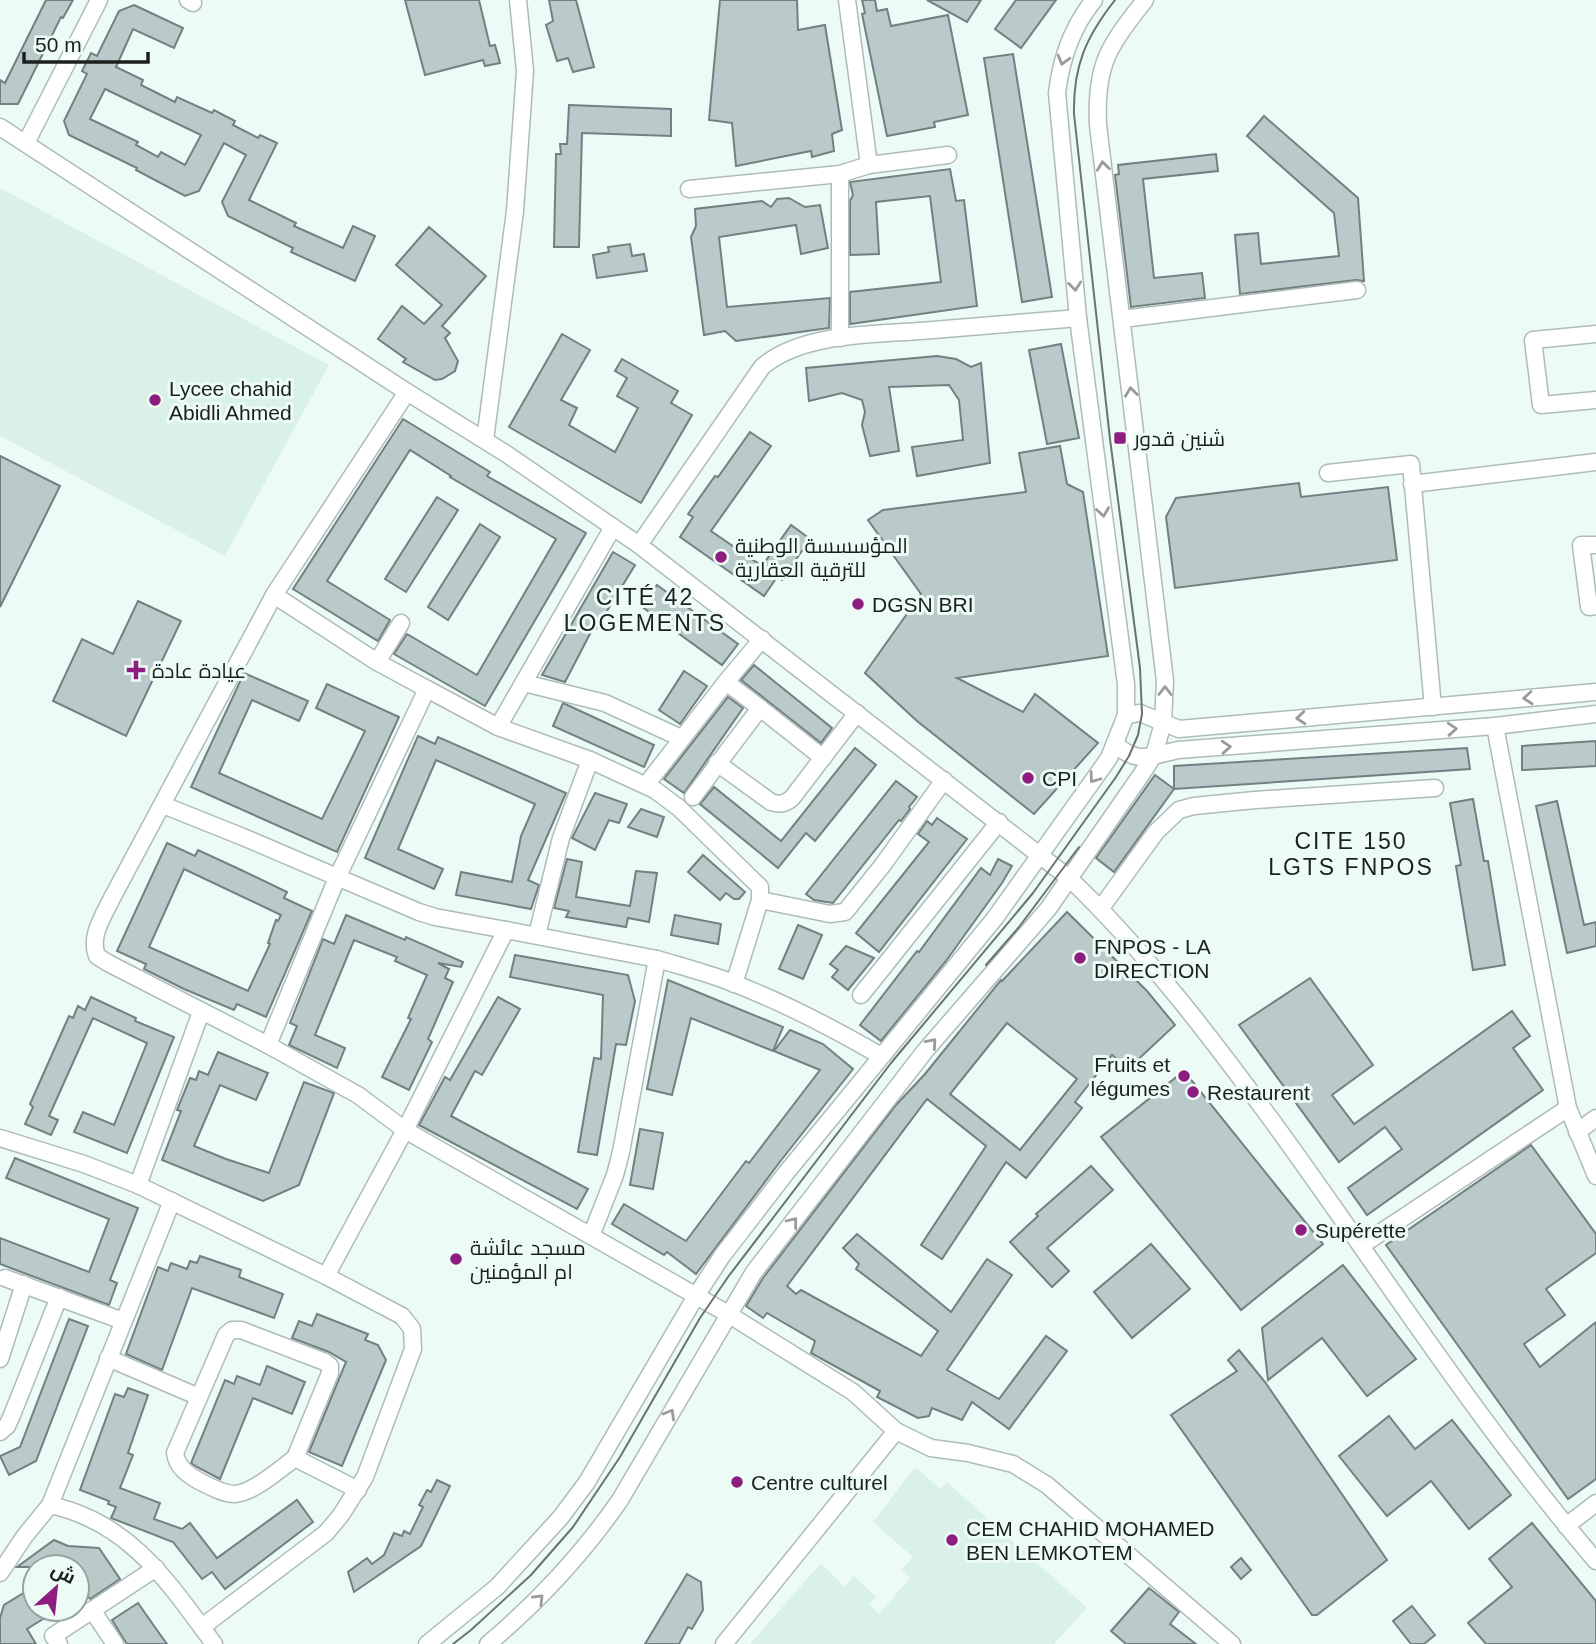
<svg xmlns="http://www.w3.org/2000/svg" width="1596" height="1644" viewBox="0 0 1596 1644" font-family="Helvetica,Cairo,sans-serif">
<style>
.built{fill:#daf1e8}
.building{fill:#bac9ca;stroke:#728081;stroke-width:2;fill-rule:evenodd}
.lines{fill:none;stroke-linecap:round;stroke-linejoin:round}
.minor-casing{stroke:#aebcb7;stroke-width:19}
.minor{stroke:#fff;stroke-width:16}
.tram{stroke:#6b7370;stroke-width:2}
.oneway{stroke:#989b9a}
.poi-dot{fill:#8d1e80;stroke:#edfbf6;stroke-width:2.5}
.labels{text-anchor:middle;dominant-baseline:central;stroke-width:6;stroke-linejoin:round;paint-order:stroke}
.poi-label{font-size:21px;fill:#1b201e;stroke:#edfbf6;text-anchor:start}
.neighbourhood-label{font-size:23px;letter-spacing:2px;fill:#1b201e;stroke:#edfbf6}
</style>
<rect width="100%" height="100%" fill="#edfbf6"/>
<g class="built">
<polygon points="0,188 329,365 225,556 0,436"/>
<polygon points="915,1467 941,1489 947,1482 1087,1608 1054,1644 750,1644 821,1563 845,1587 854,1576 876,1597 869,1605 879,1614 910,1578 902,1569 913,1557 873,1522"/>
</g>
<g class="building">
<polygon points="46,0 73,0 63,18 61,17 18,104 0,104 0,80 5,83"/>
<polygon points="405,0 479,0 490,46 495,45 500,63 485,66 483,60 425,75"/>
<polygon points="549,0 576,0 594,67 573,72 568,58 557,61 546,25 553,21"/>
<polygon points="720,0 797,0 798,30 825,25 842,130 832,134 834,151 812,157 811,151 736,166 732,123 709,120"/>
<polygon points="862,0 875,0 877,11 887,9 891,26 948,15 968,115 934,122 935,127 887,136 862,14 865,13"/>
<polygon points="927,0 981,0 967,22"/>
<polygon points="1016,0 1056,0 1021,48 995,29"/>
<path d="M134 5 183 28 174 48 133 29 116 67 143 80 141 85 175 102 177 97 212 113 214 110 235 121 233 125 258 138 260 135 277 143 249 200 296 223 294 226 343 248 353 226 375 236 355 281 291 252 293 248 228 216 222 202 246 155 224 143 199 191 185 196 136 170 137 168 69 135 64 121 87 74 82 71 91 53 97 56 119 11ZM105 89 201 135 185 165 161 152 158 157 136 145 138 142 90 119Z"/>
<polygon points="1013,54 1052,297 1022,302 984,58"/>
<polygon points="569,105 671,109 671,136 582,133 579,247 554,247 556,154 561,154 560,144 567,144"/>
<polygon points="1264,116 1358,198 1364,281 1356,280 1240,294 1235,235 1258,233 1261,264 1339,256 1334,213 1247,136"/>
<polygon points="1216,154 1218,171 1143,179 1154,278 1202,273 1205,298 1131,307 1115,175 1119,174 1118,165"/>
<polygon points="950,169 956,201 964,200 977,306 850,324 850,292 941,282 930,196 876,202 879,254 850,255 850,201 853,195 850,182"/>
<polygon points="789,198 805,207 820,205 828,248 801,254 796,225 719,237 727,307 830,298 829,328 736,341 725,331 704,335 691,237 696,226 695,209 762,201 771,207 777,199"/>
<polygon points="429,227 486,276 442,326 450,333 445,338 458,361 455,371 442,379 435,380 403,362 406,359 378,339 402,306 424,324 442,305 396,265"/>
<polygon points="630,244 632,256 644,254 647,271 597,278 593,255 609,252 608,247"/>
<polygon points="562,334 590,350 561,400 577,408 569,425 615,452 638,408 617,396 627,378 615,371 622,359 678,391 671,403 692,415 641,503 509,427"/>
<polygon points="1061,344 1079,438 1047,444 1029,350"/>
<polygon points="937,356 956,359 971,367 981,363 990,463 917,476 912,447 963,440 959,400 949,385 889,387 899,451 870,456 862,425 865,412 862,400 842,393 809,401 806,368"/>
<polygon points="403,419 490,472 487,476 586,533 485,706 394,654 407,634 477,675 556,539 450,477 451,476 410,450 327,581 390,620 378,641 293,589"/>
<polygon points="750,432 771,446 711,531 762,566 791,525 810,539 782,580 777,577 764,596 680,537 693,517 688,514 715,476 718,477"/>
<polygon points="1060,446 1067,484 1083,492 1108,656 957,678 1023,712 1035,694 1098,743 1034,814 917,721 865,673 921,594 868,520 883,510 1026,492 1019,453"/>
<polygon points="0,456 60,486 0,607"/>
<polygon points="1299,483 1301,497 1388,487 1397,560 1175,588 1166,517 1176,498"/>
<polygon points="437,497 458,510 406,592 385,579"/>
<polygon points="480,524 500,537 448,620 428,607"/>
<polygon points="613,552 635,565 596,629 593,628 565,682 542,675"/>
<polygon points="657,585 738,644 722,665 641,606"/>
<polygon points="138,601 181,621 126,736 53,701 82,639 113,654"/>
<polygon points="754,665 832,728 821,743 741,680"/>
<polygon points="684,671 707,686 680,724 659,710"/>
<polygon points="244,673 308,701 299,721 252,700 219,773 322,819 365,731 316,708 327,684 399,717 337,852 191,787"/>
<polygon points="728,697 743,708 684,793 664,779"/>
<polygon points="563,703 654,745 644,767 553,726"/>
<polygon points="418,736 435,744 438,737 566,793 528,880 539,885 531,909 456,895 461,872 512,882 521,836 535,804 436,760 398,849 443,869 434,889 365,858"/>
<polygon points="1596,741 1596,766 1522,770 1522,746"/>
<polygon points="855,748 876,765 815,841 806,833 778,868 700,804 714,787 781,841"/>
<polygon points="1467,748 1470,769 1174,789 1174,766"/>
<polygon points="1155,775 1174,789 1114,872 1096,858"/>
<polygon points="896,781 917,797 909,807 910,809 901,821 899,820 833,903 814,900 806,894"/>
<polygon points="595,793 627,804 619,823 609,820 595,850 572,838"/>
<polygon points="1473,799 1484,861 1488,861 1505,965 1473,970 1456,866 1461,865 1450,803"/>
<polygon points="1557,801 1584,925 1596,922 1596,946 1567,953 1536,806"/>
<polygon points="641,809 664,817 657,837 628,827"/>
<polygon points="937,818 967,839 879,952 856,933 929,842 918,834 927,821 932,825"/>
<path d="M167 843 195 856 198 850 239 869 287 892 284 898 312 911 266 1017 237 1004 234 1010 184 989 144 969 146 964 117 951ZM184 869 281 915 278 921 276 920 268 943 270 944 248 991 149 947Z"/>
<polygon points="703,855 745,892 739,899 734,899 726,893 720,900 688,872"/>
<polygon points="567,859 582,862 576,897 630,906 636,871 657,873 649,922 628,918 626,927 566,917 569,911 554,908"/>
<polygon points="998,859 1012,866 1002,883 946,961 881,1041 860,1025 917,951 919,952 981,868 990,875"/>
<path d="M1067 912 1147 991 1175 1025 1128 1069 1112 1055 1075 1102 1082 1108 1026 1178 1006 1162 942 1259 921 1245 986 1146 927 1099 787 1286 796 1294 801 1290 921 1356 938 1331 856 1269 859 1264 843 1248 857 1234 951 1312 987 1259 1012 1275 947 1370 999 1399 1046 1336 1067 1351 1009 1429 972 1402 962 1420 932 1408 929 1416 918 1418 877 1397 880 1391 811 1353 815 1341 767 1313 763 1318 746 1306 763 1278 896 1105 925 1074 1001 980 1002 981ZM1007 1023 1077 1079 1020 1150 950 1094Z"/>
<polygon points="346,915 405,940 406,937 463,962 461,967 438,963 449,969 445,978 453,982 428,1039 432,1042 409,1090 382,1077 411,1019 408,1018 427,975 395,961 397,957 354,940 315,1035 345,1048 337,1068 289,1045 297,1026 290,1023 323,939 334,944"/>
<polygon points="675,915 721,924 718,944 671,935"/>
<polygon points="798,925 822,935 803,979 779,969"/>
<polygon points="846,946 874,958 848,990 832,977 838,970 830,964"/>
<polygon points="515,955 628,975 635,1001 626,1045 616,1044 597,1155 578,1152 594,1058 601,1059 603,995 510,977"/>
<polygon points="1310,978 1373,1065 1332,1095 1354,1124 1512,1011 1530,1036 1513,1048 1543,1090 1367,1215 1348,1188 1402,1149 1385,1127 1339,1162 1239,1025"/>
<polygon points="668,980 783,1027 773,1051 691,1018 672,1095 647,1089"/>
<polygon points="91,997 136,1018 135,1021 174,1037 127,1153 74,1132 83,1112 114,1125 147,1043 93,1018 49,1116 58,1120 51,1135 25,1124 33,1107 30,1104 69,1016 73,1018 78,1006 85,1010"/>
<polygon points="498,997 520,1009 482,1075 475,1071 451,1116 588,1189 577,1209 419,1125 445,1077 450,1080"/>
<polygon points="790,1030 823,1044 853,1069 779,1163 696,1274 667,1252 664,1255 612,1224 624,1204 686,1241 746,1161 749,1163 820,1070 774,1051"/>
<polygon points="218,1052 268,1073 256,1100 220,1085 194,1146 226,1159 269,1173 304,1082 334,1093 299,1185 263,1201 162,1160 181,1111 177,1110 190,1078 196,1080 199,1071 208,1075"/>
<polygon points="1184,1071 1323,1244 1241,1310 1101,1137"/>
<polygon points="640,1129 663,1133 653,1189 630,1185"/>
<polygon points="1531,1145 1596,1234 1596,1253 1546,1289 1565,1315 1524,1344 1540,1367 1596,1322 1596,1479 1568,1499 1386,1245"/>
<polygon points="15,1158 138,1208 110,1280 117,1283 109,1305 0,1264 0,1238 89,1272 109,1219 6,1178"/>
<polygon points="1091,1166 1113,1190 1047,1248 1069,1271 1052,1287 1010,1242 1038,1216 1036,1214"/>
<polygon points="1151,1244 1190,1289 1132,1338 1094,1292"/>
<polygon points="200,1256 241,1270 239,1277 283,1294 274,1318 192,1288 162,1370 126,1354 158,1267 168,1271 171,1263 187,1269 190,1261 197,1263"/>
<polygon points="1343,1265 1416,1359 1367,1396 1322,1338 1268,1380 1262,1328"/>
<polygon points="317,1314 368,1334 365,1340 378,1345 386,1360 342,1466 309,1452 346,1362 329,1352 292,1338 299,1321 312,1326"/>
<polygon points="69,1319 88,1326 36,1461 9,1475 0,1456 20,1447"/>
<polygon points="1239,1350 1265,1382 1387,1560 1317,1615 1312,1615 1171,1415 1237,1371 1228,1360"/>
<polygon points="267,1366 305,1382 292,1414 253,1398 220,1479 197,1467 191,1463 225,1380 234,1384 237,1376 260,1385"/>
<polygon points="128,1388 148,1395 128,1453 133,1455 120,1488 160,1503 154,1519 182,1529 190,1523 217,1558 297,1500 313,1522 225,1589 212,1572 202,1579 173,1542 111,1518 116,1507 108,1504 109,1501 80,1490 115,1394 124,1397"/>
<polygon points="1389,1416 1415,1449 1452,1420 1511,1495 1469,1529 1431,1481 1387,1516 1339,1456"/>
<polygon points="437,1480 450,1486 421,1546 354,1592 348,1572 367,1558 372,1564 384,1555 394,1533 402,1536 404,1531 410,1534 423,1507 419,1505 427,1490 431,1492"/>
<polygon points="1532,1523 1596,1601 1596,1644 1486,1644 1468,1623 1512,1587 1489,1559"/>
<polygon points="54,1540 68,1546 99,1548 120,1579 90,1599 77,1581 77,1567 17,1567"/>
<polygon points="1241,1558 1251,1570 1241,1579 1231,1567"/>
<polygon points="687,1574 701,1582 703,1610 692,1629 688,1627 679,1644 645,1644"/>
<polygon points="35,1586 35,1609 59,1609 27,1629 36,1644 0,1644 0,1618 4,1605"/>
<polygon points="1149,1588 1179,1612 1170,1624 1196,1644 1126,1644 1111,1631"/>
<polygon points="138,1603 159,1633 167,1644 127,1644 125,1641 112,1620"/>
<polygon points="1412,1606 1435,1635 1424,1644 1411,1644 1393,1621"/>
</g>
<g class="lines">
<g class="minor-casing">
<g id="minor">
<polyline points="188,0 193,3"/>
<polyline points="847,0 869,165"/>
<path d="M0 127 407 392 508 455 639 545 1069 878C1146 952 1210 1036 1273 1122 1380 1269 1478 1423 1596 1561"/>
<polyline points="26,143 99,0"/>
<polyline points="840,174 840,338"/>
<polyline points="689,189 840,174 869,165 948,155"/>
<polyline points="1122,319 1357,290"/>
<polyline points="1596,334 1533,340 1541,405 1596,400"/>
<polyline points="407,392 274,595 377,662 427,689 337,878 268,1045 358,1095 405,1130 728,1314 853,1392 896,1431 724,1644"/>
<polyline points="485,440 515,211 525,71 518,0"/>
<polyline points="1328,473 1411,464 1433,707"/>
<polyline points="1412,484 1596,462"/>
<path d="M639 545 762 367C803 331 880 335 933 330 981 326 1030 322 1078 318"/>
<polyline points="1596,545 1581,545 1589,607 1596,606"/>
<polyline points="377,662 401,623"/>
<polyline points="524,683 605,703 681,738"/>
<polyline points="427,689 498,727 590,760 655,790 679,808 760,887 760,900 734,984"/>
<polyline points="760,708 823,758"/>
<polyline points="1126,715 1140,713 1179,729 1596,692"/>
<polyline points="1495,726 1568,1108 1596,1176"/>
<polyline points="498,727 613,527"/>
<path d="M1115 743C1135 765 1151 756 1178 750L1495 726 1596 714"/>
<path d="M717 763 771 802C780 805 785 804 792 798L857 713"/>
<polyline points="646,785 726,682"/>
<polyline points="693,797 760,708 726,682 762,639"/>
<polyline points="163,805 243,837 419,912 435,917 506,930 405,1130 326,1276 138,1185 201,1012"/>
<polyline points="760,900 830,914 845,912 882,866 944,780"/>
<polyline points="1101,908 1156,832 1179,810 1194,806 1255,800 1435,788"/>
<polyline points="506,930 657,959 621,1152 615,1175 591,1236"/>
<polyline points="537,935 561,838 590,760"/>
<path d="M657 959C680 966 703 972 725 980 779 1000 831 1027 881 1056"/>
<polyline points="861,995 999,822"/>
<path d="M268 1045 108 963 97 956C89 936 104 915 112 898L274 595"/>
<polyline points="1577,1132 1596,1118"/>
<polyline points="0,1138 84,1164 138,1185"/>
<polyline points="1362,1245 1568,1108"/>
<polyline points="5,1278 123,1321"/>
<polyline points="108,1358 199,1397"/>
<polyline points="0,1359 24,1284"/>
<polyline points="896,1431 931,1448 968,1453 1013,1464 1047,1485 1232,1644"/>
<polyline points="0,1432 7,1426 12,1415 59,1297"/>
<path d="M295 1458C280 1469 253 1493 235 1494 223 1494 209 1486 199 1481 187 1474 177 1467 175 1453L226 1335 232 1330H241L325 1362 330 1366V1373L295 1458 358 1490"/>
<path d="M50 1505C130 1522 169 1583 214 1644"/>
<polyline points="1566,1526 1596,1503"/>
<polyline points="0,1573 24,1537 50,1505 172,1201"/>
<polyline points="92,1610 115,1644"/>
<polyline points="202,1627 326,1533 341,1515 365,1477 413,1349 412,1329 402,1316 326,1276"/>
<polyline points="59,1644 53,1636 156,1568"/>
<path d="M427 1644 497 1587 561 1517 587 1482 696 1296 722 1256 786 1173 995 918 1109 758 1126 715V684L1078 318 1057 93C1061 59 1072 27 1094 0"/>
<path d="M488 1644C539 1601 582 1555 620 1500L754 1272 925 1051 1048 909 1141 775 1154 755 1163 723 1165 681 1098 125C1095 64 1109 46 1145 0"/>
</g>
</g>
<use href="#minor" class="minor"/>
<g class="tram">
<polyline points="986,965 1019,927 1079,847"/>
<path d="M453 1644 471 1630 531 1575 573 1527 620 1457 700 1318 728 1277 891 1063 1033 893 1116 777 1129 756 1138 735 1142 714 1140 668 1110 439 1074 114C1073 66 1086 37 1115 0"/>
</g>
</g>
<defs><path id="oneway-chevron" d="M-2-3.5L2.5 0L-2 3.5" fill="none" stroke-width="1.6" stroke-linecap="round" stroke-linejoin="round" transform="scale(1.75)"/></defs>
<g class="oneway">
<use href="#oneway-chevron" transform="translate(1063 60) rotate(106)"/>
<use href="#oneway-chevron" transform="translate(1103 166) rotate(-97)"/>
<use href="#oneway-chevron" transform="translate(1075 286) rotate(84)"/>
<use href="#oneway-chevron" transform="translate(1131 392) rotate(-97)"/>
<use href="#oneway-chevron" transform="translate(1103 512) rotate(82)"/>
<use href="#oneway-chevron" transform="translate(1165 691) rotate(-90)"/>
<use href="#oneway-chevron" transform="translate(1528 698) rotate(175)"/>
<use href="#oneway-chevron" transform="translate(1301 718) rotate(175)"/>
<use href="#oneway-chevron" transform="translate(1452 729) rotate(-4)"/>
<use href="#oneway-chevron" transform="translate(1226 747) rotate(-4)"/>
<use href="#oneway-chevron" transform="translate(1094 778) rotate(126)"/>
<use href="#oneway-chevron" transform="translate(932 1043) rotate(-49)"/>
<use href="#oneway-chevron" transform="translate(793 1222) rotate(-52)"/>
<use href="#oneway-chevron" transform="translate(670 1414) rotate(-60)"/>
<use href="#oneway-chevron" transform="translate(539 1599) rotate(-45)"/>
</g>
<g class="poi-dot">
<circle cx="155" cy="400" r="7"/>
<rect x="1113" y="431" width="14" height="14" rx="3.5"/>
<circle cx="721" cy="557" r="7"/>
<circle cx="858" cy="604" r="7"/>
<path d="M132.5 659.5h7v7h7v7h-7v7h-7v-7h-7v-7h7z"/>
<circle cx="1028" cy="778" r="7"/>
<circle cx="1080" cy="958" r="7"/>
<circle cx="1184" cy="1076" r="7"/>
<circle cx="1193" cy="1092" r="7"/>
<circle cx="1301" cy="1230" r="7"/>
<circle cx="456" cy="1259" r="7"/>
<circle cx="737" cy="1482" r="7"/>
<circle cx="952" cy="1540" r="7"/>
</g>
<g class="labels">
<g class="poi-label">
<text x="169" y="388">Lycee chahid<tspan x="169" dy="24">Abidli Ahmed</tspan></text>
<text x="1134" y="438">شنين قدور</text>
<text x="735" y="545">المؤسسسة الوطنية<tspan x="735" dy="24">للترقية العقارية</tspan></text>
<text x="872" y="604">DGSN BRI</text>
<text x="152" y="670">عيادة عادة</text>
<text x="1042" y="778">CPI</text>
<text x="1094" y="946">FNPOS - LA<tspan x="1094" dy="24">DIRECTION</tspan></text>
<text x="1170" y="1064" text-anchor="end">Fruits et<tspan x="1170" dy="24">légumes</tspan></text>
<text x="1207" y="1092">Restaurent</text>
<text x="1315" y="1230">Supérette</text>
<text x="470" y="1247">مسجد عائشة<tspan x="470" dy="24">ام المؤمنين</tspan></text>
<text x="751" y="1482">Centre culturel</text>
<text x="966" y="1528">CEM CHAHID MOHAMED<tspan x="966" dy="24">BEN LEMKOTEM</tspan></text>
</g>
<g class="neighbourhood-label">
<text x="645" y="597">CITÉ 42<tspan x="645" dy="26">LOGEMENTS</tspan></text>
<text x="1351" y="841">CITE 150<tspan x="1351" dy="26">LGTS FNPOS</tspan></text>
</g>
</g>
<g transform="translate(56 1588) rotate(27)"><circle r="33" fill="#edfbf6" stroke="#99a3a0" stroke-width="2"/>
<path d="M0-5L12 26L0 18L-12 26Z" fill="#8d1e80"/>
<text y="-10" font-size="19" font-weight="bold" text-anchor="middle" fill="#1b201e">ش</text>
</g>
<path d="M24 52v10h124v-10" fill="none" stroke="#1b201e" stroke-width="3.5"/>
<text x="35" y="52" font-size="21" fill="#1b201e" stroke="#edfbf6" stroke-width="5" paint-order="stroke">50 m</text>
</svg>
